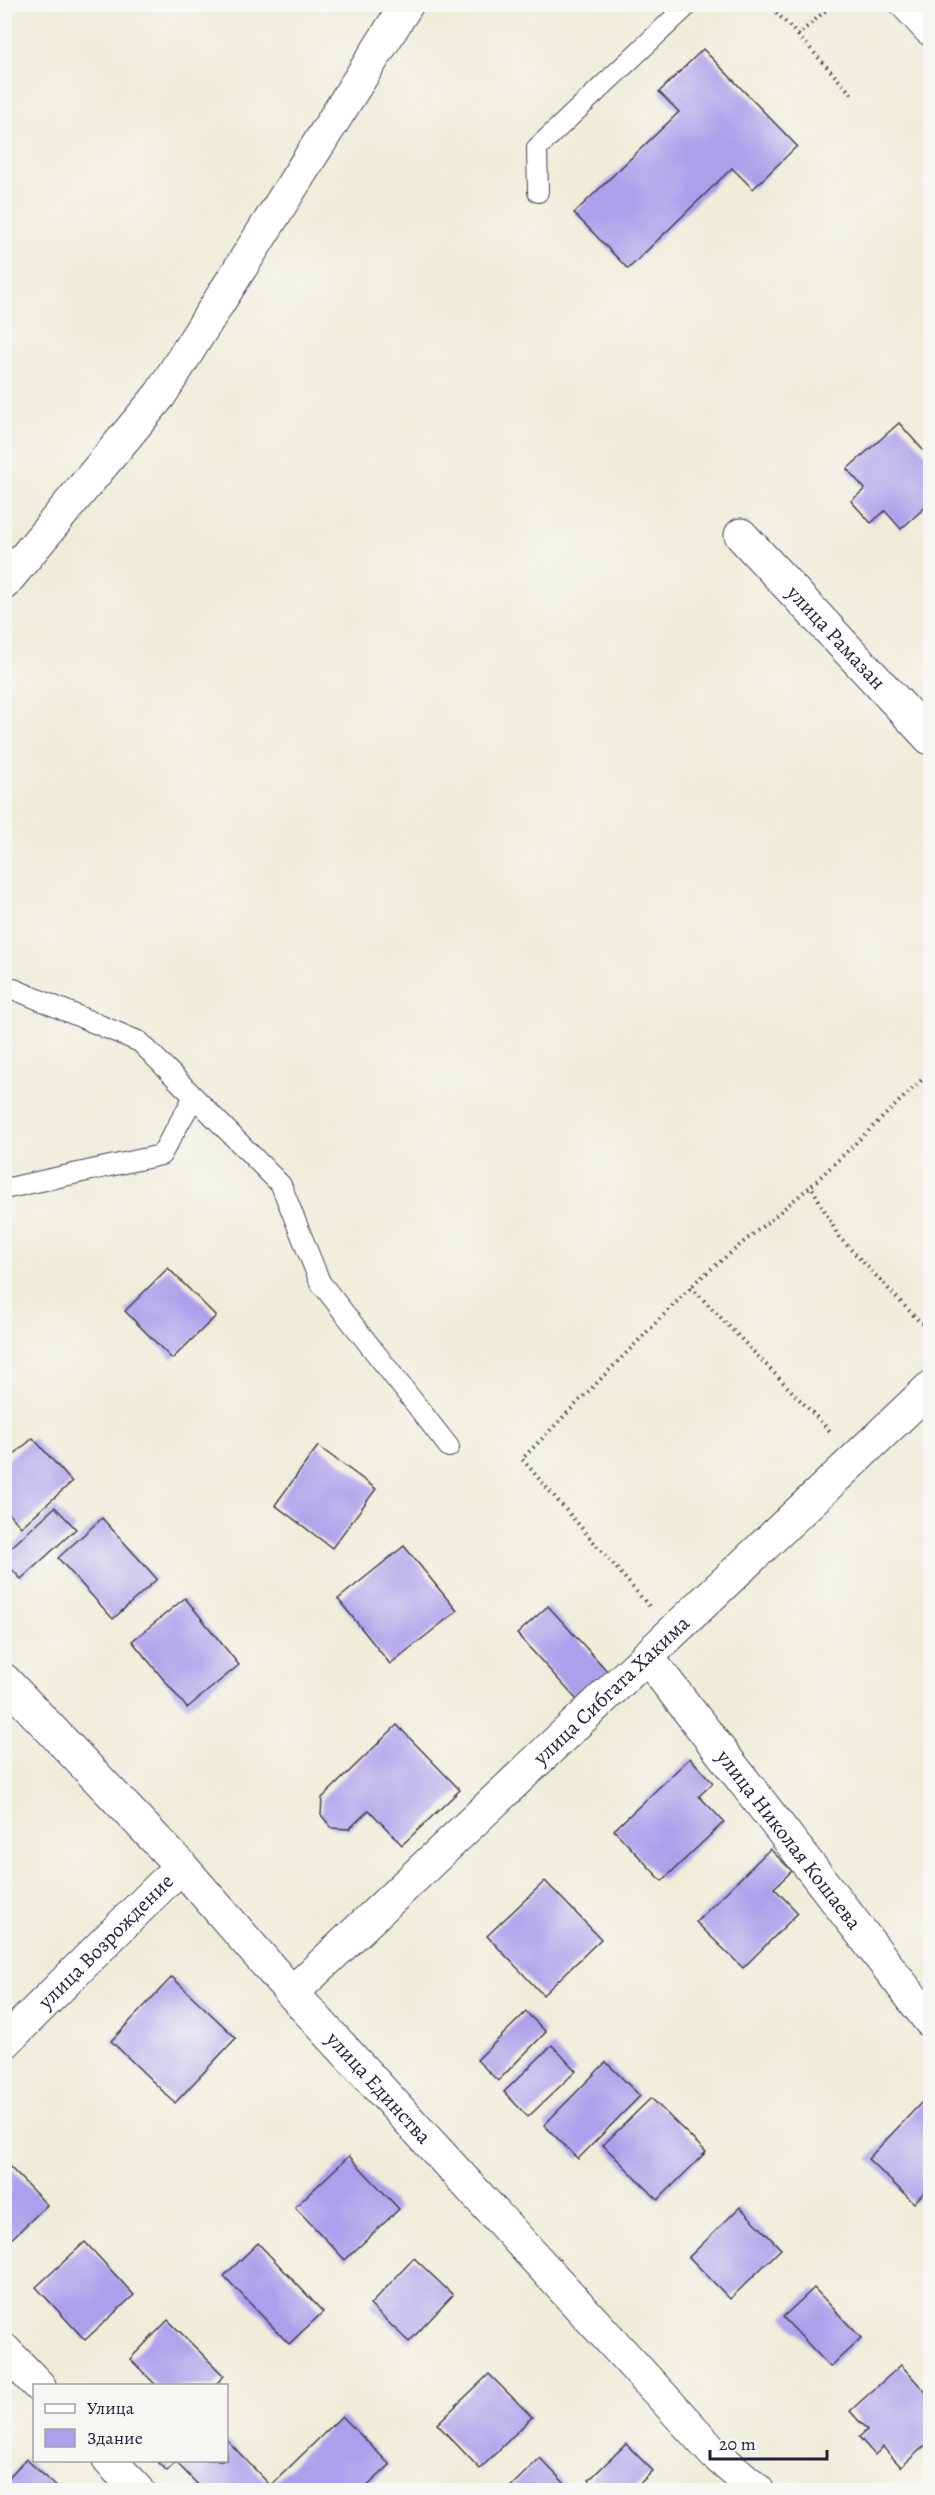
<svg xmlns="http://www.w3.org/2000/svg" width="935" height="2495" viewBox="0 0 935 2495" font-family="Alegreya,serif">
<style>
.building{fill:#ac9feb}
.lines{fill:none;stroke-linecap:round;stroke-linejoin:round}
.service-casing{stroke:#414053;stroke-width:22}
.minor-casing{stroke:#414053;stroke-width:35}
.path{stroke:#414053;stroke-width:4;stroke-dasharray:1.5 4.5;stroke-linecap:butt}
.service{stroke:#fff;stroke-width:20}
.minor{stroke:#fff;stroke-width:33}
.labels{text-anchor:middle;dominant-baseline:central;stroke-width:5;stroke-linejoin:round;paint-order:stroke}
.street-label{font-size:21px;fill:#22223b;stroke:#f6f6f2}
</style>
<rect width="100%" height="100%" fill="#f6f6f2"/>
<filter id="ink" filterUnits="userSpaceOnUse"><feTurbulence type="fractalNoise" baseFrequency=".0167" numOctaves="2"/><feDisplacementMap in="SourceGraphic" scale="12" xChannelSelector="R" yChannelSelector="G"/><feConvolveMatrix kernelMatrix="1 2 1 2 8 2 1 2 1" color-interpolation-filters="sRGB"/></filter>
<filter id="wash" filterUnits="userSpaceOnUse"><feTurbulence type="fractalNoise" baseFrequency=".008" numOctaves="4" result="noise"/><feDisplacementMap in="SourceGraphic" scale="24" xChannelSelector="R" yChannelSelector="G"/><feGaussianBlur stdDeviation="1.35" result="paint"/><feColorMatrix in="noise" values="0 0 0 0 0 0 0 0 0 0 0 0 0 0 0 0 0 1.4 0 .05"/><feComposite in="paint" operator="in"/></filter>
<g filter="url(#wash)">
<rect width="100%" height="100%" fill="#efecd9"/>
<g id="blocks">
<g class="building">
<polygon points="703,49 797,146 753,189 732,168 628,269 574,213 679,112 659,92"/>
<polygon points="899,423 930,458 930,503 901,529 885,511 871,523 851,501 865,489 847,469"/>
<polygon points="168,1268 216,1316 172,1359 125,1311"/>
<polygon points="33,1438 72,1482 21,1527 4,1508 4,1463"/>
<polygon points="318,1446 376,1489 332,1548 275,1505"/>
<polygon points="55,1507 76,1529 21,1579 4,1561 4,1554"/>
<polygon points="102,1518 157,1579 113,1619 58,1558"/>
<polygon points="404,1546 457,1611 390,1664 338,1599"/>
<polygon points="185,1598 239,1665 187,1708 132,1641"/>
<polygon points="548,1606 608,1672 577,1700 517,1634"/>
<polygon points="397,1725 460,1790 402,1845 369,1810 349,1829 332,1828 321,1815 322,1798"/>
<polygon points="690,1758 713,1783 699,1796 724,1822 662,1881 614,1830"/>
<polygon points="770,1849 792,1871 774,1888 798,1913 743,1968 696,1922"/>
<polygon points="545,1881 601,1939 543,1995 487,1936"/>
<polygon points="172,1977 236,2038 175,2103 111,2041"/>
<polygon points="526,2012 546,2032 498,2081 477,2060"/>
<polygon points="552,2045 576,2071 528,2117 504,2092"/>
<polygon points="606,2062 640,2096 578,2159 544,2125"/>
<polygon points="651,2098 706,2152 658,2200 603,2145"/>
<polygon points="922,2102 930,2110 930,2186 914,2203 868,2159"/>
<polygon points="349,2156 399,2209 345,2260 295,2207"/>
<polygon points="4,2161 47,2205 4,2246"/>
<polygon points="740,2207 781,2249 730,2299 689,2257"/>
<polygon points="85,2242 134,2295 85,2340 36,2287"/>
<polygon points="258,2243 323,2312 289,2344 224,2276"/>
<polygon points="414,2258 453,2295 409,2342 370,2305"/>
<polygon points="814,2288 861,2338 830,2367 783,2317"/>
<polygon points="168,2320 224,2376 214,2386 157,2386 130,2359"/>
<polygon points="901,2365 930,2397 930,2441 901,2467 883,2447 875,2455 859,2437 867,2430 850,2411"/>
<polygon points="489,2374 532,2417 480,2469 437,2424"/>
<polygon points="342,2416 390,2465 363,2490 266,2490"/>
<polygon points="226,2439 269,2484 262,2490 203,2490 176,2462 167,2471 156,2460 226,2460"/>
<polygon points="626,2444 653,2471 633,2490 599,2490 589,2480"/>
<polygon points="540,2458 568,2487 565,2490 507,2490"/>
<polygon points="26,2459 60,2490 4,2490 4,2482"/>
</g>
</g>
</g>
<g filter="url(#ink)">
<use href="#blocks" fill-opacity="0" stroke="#414053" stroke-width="1.5"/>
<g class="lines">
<g class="service-casing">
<g id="service">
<polyline points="538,192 537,148 689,4"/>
<polyline points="4,985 140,1042 281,1185 320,1282 449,1447"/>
<polyline points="4,1189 161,1155 194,1097"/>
</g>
</g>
<g class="minor-casing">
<g id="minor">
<polyline points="907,4 930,29"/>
<path id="s1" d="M741 535 930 738"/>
<polyline points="4,583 160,395 407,4"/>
<path id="s2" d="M648 1658 930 2021"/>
<path id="s3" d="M4 1680 181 1866 292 1993 715 2454 757 2490"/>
<path id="s4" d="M292 1993 930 1388"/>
<path id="s5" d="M4 2043 181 1866"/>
<polyline points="4,2350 39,2386"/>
<polyline points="109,2460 138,2490"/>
</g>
</g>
<g class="path">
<polyline points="768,4 798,35 833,4"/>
<polyline points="798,35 854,97"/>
<polyline points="930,1072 811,1186 839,1237 919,1321 930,1327"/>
<polyline points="691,1287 830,1431"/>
<polyline points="649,1606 522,1459 698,1280 811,1186"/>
</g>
<use href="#service" class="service"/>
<use href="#minor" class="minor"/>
</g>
</g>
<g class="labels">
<g class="street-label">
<text stroke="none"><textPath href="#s1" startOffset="140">улица Рамазан</textPath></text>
<text stroke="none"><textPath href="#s4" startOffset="440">улица Сибгата Хакима</textPath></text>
<text stroke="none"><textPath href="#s2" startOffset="230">улица Николая Кошаева</textPath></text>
<text stroke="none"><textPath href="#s5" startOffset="144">улица Возрождение</textPath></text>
<text stroke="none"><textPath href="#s3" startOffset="554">улица Единства</textPath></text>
</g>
</g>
<rect width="935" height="2495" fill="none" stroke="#f6f6f2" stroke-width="24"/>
<rect x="33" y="2384" width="195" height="78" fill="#f6f6f2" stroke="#a1a1a9" stroke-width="1.5"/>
<rect x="45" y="2404" width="30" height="9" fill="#ffffff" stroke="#a1a1a9" stroke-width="1.5"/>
<text x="87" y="2414" font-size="18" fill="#22223b">Улица</text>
<rect x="45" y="2429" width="30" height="18" fill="#ac9feb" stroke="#a1a1a9" stroke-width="1.5"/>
<text x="87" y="2444" font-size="18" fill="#22223b">Здание</text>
<path d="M710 2450v9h117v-9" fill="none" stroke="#22223b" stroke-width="3"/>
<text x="719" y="2450" font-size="18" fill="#22223b" stroke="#f6f6f2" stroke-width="4.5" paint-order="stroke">20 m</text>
</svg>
